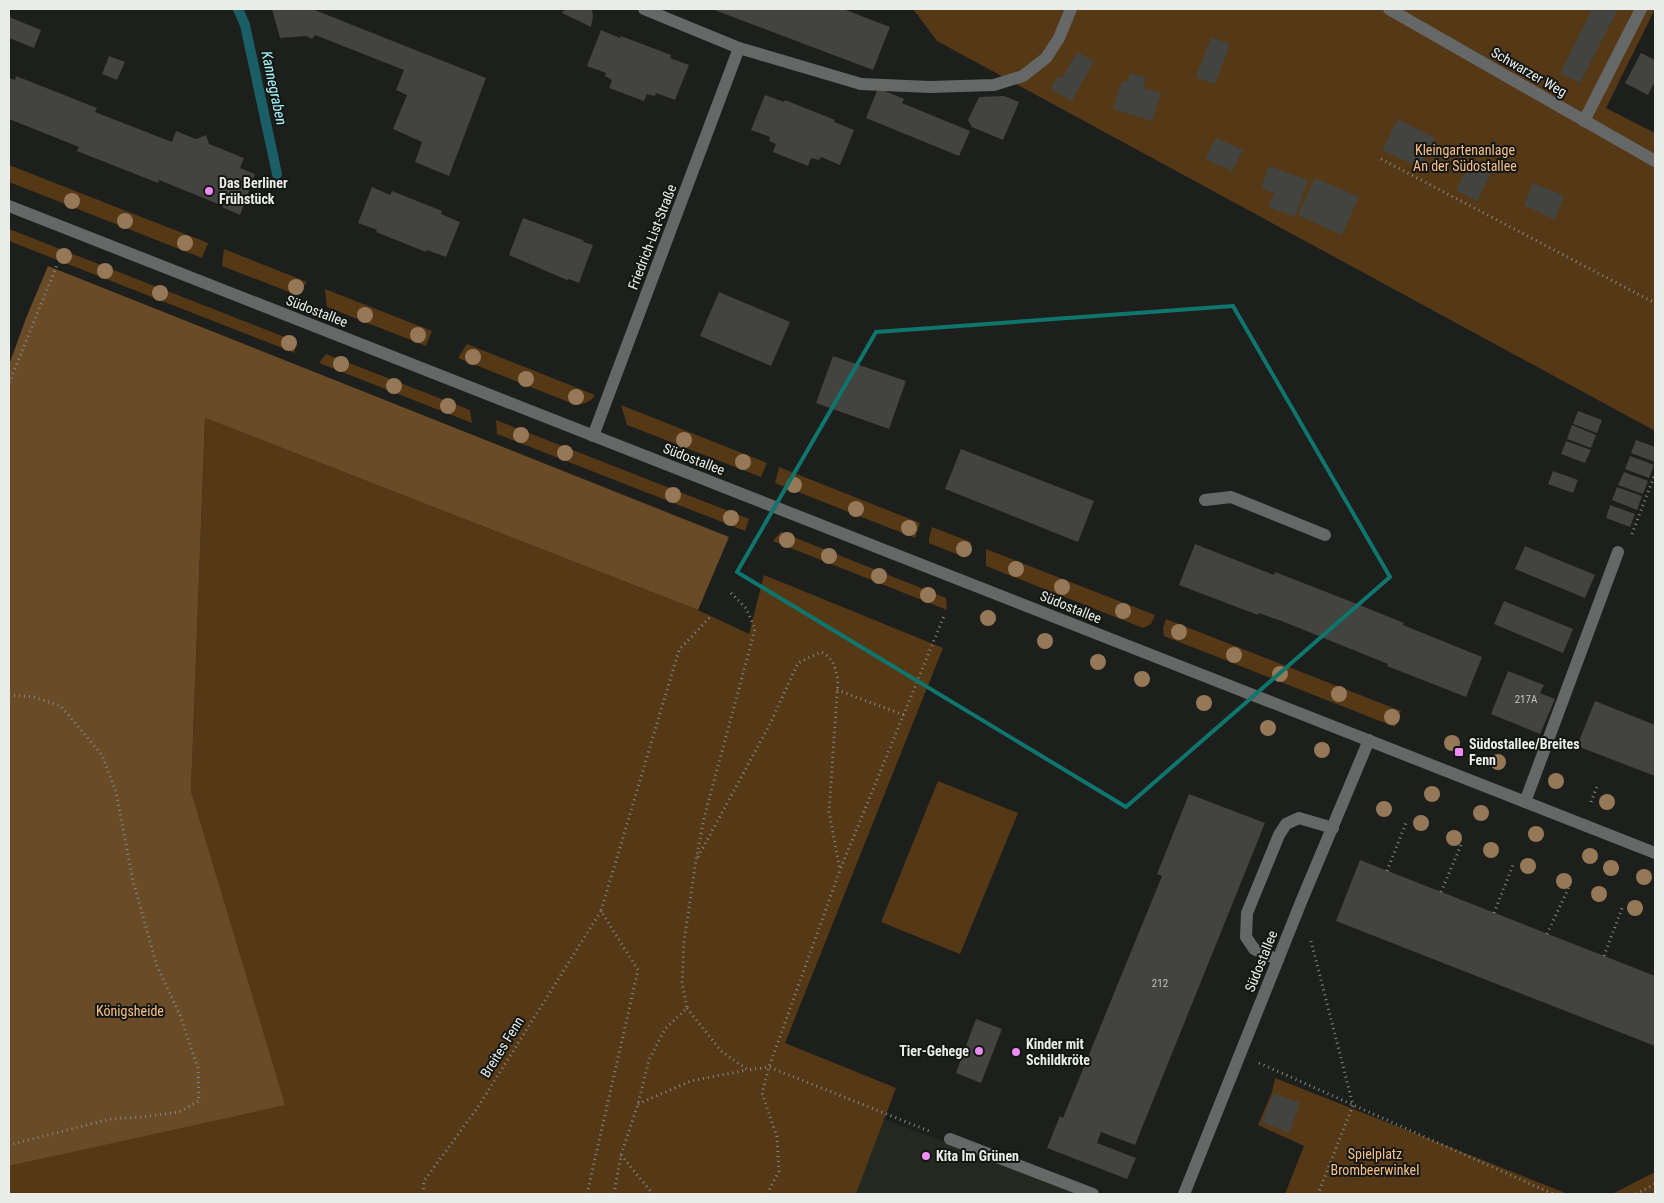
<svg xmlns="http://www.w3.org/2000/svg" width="1664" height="1203" viewBox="0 0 1664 1203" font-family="'Roboto Condensed',sans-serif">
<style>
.built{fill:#232921}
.green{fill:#553815}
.forest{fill:#6a4b27}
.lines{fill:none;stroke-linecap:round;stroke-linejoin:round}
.stream{stroke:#1b5f66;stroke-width:10}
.building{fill:#43433f}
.path{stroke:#858784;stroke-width:3;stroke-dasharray:1 4;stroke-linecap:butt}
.service{stroke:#666867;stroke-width:12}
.minor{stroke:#666867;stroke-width:12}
.tertiary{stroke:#666867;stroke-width:12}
.tree{fill:#957857}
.marked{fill:none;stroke:#0f766e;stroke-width:4;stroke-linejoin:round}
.poi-dot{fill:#ef8bf7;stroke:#141613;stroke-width:2}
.labels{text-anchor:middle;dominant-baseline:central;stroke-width:4;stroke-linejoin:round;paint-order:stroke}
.number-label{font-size:11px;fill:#c0c2be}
.street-label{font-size:14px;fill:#eaece9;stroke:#141613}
.park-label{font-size:14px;fill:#f7c087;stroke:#141613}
.poi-label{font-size:14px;font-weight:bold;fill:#eaece9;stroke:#141613;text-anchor:start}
.water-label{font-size:15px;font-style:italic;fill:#a6f4fd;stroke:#141613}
</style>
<rect width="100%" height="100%" fill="#1d1f1c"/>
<polygon class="built" points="884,1119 1080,1194 856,1194"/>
<g class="green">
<polygon points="913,9 1655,9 1606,108 1655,133 1655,431 937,41"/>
<polygon points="9,165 208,243 202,258 9,182"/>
<polygon points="9,229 295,341 295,353 9,241"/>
<polygon points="224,249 307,282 297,295 222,266"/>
<polygon points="325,289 432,331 426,346 327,307"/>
<path d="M467 344 595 395C591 402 584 404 576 405L458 358Z"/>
<polygon points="326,354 470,410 472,423 319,363"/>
<polygon points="621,405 767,463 761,477 627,425"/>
<polygon points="205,418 698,610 749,634 764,575 943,648 785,1043 896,1088 856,1194 9,1194 9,1166 284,1104 191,791"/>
<polygon points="496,420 749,519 745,531 497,434"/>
<polygon points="779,467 920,523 915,538 775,483"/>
<polygon points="932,527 971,542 966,558 929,543 929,538"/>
<polygon points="781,532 946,598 947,610 773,541"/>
<polygon points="986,549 1155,615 1151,624 1143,628 986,566"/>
<polygon points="1166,619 1401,711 1395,727 1164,636 1163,628"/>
<polygon points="938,781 1018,813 960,954 881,922"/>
<polygon points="1275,1078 1568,1194 1285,1194 1304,1146 1258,1125 1272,1092"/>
<polygon points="1655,1172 1655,1194 1612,1194"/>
</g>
<polygon class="forest" points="48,266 729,537 698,610 205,418 191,791 285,1105 9,1166 9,365 26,318"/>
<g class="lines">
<polyline class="stream" points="238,9 245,25 277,174"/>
</g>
<g class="building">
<polygon points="272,9 312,9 486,78 449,176 415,162 422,142 393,129 407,95 396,90 404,70 315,35 312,39 306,36 280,38"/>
<polygon points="565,9 592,9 593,16 591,27 562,13"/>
<polygon points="712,9 843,9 890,27 873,70"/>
<polygon points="1592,9 1618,9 1580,83 1560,73"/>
<polygon points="9,17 41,30 34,48 9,38"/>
<polygon points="601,30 620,38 621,36 671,55 670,58 689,65 675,100 656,93 655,96 647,94 644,101 609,88 612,80 605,76 606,73 587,66"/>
<polygon points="1211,37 1230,44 1215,84 1196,77"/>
<polygon points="1077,52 1094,61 1072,101 1051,89 1058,76 1062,78"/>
<polygon points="1641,53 1655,60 1655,81 1648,95 1625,83"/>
<polygon points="109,56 125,62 117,80 102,74"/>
<polygon points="1130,73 1146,78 1143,88 1161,93 1152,121 1113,109 1122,81 1127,82"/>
<polygon points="16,76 97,108 95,112 172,142 176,131 196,139 206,135 209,144 244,158 240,168 255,174 240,215 222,207 223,206 159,180 158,183 77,151 79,147 9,119 9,78 15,80"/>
<polygon points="878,88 904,99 902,103 970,131 959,156 866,118"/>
<polygon points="765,95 784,102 785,100 835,120 834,122 854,130 840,165 821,157 819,160 811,158 808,166 773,152 776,144 769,141 770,137 751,130"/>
<polygon points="1004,96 1019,102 1003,140 972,127 968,120 979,97"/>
<polygon points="1398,119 1435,138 1420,168 1382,150"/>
<polygon points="1216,138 1243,150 1232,171 1205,159"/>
<polygon points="1472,159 1493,169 1477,201 1456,190"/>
<polygon points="1269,166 1308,180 1295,217 1268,207 1274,193 1261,188"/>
<polygon points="1315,178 1359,197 1342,235 1298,215"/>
<polygon points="1533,183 1564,196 1555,220 1524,205"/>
<polygon points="372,187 390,195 392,191 442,211 441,214 460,222 446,257 427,250 426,252 376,232 377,230 358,223"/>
<polygon points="523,218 583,240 584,242 593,245 579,283 569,279 567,280 509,255"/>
<polygon points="719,292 790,322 771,366 700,336"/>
<polygon points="833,356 906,381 889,429 816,403"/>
<polygon points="1578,411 1602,420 1597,433 1573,424"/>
<polygon points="1572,425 1596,435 1591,448 1567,439"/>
<polygon points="1636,440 1655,447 1655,462 1631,453"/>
<polygon points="1566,441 1591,450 1585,463 1561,454"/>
<polygon points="961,449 1094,501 1078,542 945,489"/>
<polygon points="1630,456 1654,465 1649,478 1625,469"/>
<polygon points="1553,471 1578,480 1573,493 1548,484"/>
<polygon points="1624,472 1648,481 1643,494 1618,485"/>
<polygon points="1617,487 1642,496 1637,510 1612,500"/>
<polygon points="1610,505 1635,514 1630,527 1606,518"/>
<polygon points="1195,544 1274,575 1275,572 1352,602 1404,623 1403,625 1482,657 1466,697 1387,666 1388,664 1284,622 1259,613 1258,615 1179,585"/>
<polygon points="1525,546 1595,575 1585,598 1515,569"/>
<polygon points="1504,601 1573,629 1563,653 1494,624"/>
<polygon points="1508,671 1544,685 1540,693 1555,699 1540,734 1491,714"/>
<polygon points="1595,701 1655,725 1655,776 1577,746"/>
<polygon points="1189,794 1265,823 1135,1145 1101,1132 1097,1143 1136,1158 1127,1179 1047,1148 1060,1116 1063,1118 1162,876 1157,874"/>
<polygon points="1360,860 1655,976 1655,1046 1336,921"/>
<polygon points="976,1019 1002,1029 981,1083 956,1073"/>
<polygon points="1273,1093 1300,1103 1289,1133 1262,1122"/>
</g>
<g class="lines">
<g class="path">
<polyline points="1381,159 1655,303"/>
<polyline points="9,383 57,265"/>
<polyline points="1632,534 1655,474"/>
<polyline points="837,690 904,715"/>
<polyline points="9,695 34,697 61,706 102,755 116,792 133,881 157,966 180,1015 198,1068 199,1101 179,1112 142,1117 110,1119 9,1145"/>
<polyline points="1591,802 1598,784"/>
<path d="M698 857 770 724 798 663 821 652C833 658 835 666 838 680L829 812 840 870"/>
<polyline points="1387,871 1406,823"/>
<polyline points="1441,892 1461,845"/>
<polyline points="1494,913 1513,865"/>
<polyline points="1547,934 1569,887"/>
<polyline points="1311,941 1353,1105 1318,1194"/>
<polyline points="1604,956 1622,908"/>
<polyline points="687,1008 721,1051 748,1070 769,1067 929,1131"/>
<polyline points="1259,1063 1553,1194"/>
<polyline points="638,1104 691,1081 747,1070"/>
<polyline points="621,1155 653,1194"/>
<polyline points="423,1194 424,1181 478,1107 601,911"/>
<polyline points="587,1194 638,970 601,911 679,650 710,617"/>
<polyline points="614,1194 621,1155 638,1104 649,1060 665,1029 687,1008 682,983 684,942 696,860 704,818 755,629 746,608 731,593"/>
<polyline points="767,1194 779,1171 777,1137 762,1093 769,1067 840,870 944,616"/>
<polyline points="1636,1194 1655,1184"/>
</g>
<g class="service">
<polyline points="1389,9 1655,161"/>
<polyline points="861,84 930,87 994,85 1023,76 1046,58 1059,38 1071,9"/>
<polyline points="1584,121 1641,9"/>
<polyline points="1205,500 1231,497 1325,535"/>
<polyline points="1525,802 1618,552"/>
<polyline points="1278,960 1254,949 1246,937 1247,913 1279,835 1286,824 1299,818 1333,828"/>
<polyline points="950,1139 1093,1194"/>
</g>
<g class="minor">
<polyline points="739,48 861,84"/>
<polyline points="593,436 739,48 644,9"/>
<polyline points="1184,1194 1301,902 1369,740"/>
</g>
<polyline class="tertiary" points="9,206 1655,853"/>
</g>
<g class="tree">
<circle cx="72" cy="201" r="8"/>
<circle cx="125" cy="221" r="8"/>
<circle cx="185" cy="243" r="8"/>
<circle cx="64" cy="256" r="8"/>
<circle cx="105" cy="271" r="8"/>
<circle cx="296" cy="287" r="8"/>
<circle cx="160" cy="293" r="8"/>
<circle cx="365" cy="315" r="8"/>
<circle cx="418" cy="335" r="8"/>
<circle cx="289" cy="343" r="8"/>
<circle cx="473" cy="357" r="8"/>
<circle cx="341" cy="364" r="8"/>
<circle cx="526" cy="379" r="8"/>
<circle cx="394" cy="386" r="8"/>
<circle cx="576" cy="397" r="8"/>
<circle cx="448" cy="406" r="8"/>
<circle cx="521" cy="435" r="8"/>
<circle cx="684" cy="440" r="8"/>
<circle cx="565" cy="453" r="8"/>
<circle cx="743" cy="462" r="8"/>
<circle cx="794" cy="485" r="8"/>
<circle cx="673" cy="495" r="8"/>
<circle cx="856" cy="509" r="8"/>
<circle cx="731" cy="518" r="8"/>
<circle cx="909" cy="528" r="8"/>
<circle cx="787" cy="540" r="8"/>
<circle cx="964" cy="549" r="8"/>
<circle cx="829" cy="556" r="8"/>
<circle cx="1016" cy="569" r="8"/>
<circle cx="879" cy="576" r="8"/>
<circle cx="1062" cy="587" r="8"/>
<circle cx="928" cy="595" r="8"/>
<circle cx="1123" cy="611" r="8"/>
<circle cx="988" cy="618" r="8"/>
<circle cx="1179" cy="632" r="8"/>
<circle cx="1045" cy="641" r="8"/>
<circle cx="1234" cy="655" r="8"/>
<circle cx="1098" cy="662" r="8"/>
<circle cx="1280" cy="674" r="8"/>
<circle cx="1142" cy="679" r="8"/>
<circle cx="1339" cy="694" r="8"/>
<circle cx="1204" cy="703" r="8"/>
<circle cx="1392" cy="717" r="8"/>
<circle cx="1268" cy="728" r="8"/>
<circle cx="1452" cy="743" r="8"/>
<circle cx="1322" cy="750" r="8"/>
<circle cx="1498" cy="762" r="8"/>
<circle cx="1556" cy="781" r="8"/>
<circle cx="1432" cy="794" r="8"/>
<circle cx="1607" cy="802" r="8"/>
<circle cx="1384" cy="809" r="8"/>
<circle cx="1481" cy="813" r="8"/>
<circle cx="1421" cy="823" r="8"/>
<circle cx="1536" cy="834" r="8"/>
<circle cx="1454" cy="838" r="8"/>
<circle cx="1491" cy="850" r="8"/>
<circle cx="1590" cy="856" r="8"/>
<circle cx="1528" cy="866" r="8"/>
<circle cx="1611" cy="868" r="8"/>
<circle cx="1644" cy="877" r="8"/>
<circle cx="1564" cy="881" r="8"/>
<circle cx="1599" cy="894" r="8"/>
<circle cx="1635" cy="908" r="8"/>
</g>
<path class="marked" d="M1233 306 1390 577 1126 807 737 572 876 332Z"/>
<g class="poi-dot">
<circle cx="209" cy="191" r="5"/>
<rect x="1454" y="747" width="10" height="10" rx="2.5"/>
<circle cx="979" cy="1051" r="5"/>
<circle cx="1016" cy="1052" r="5"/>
<circle cx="926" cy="1156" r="5"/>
</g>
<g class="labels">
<g class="number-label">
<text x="1526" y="699">217A</text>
<text x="1160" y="983">212</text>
</g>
<g class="street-label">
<text transform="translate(1529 72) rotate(30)">Schwarzer Weg</text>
<text transform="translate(652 237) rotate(-69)">Friedrich-List-Straße</text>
<text transform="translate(317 311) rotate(21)">Südostallee</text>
<text transform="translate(694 459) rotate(21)">Südostallee</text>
<text transform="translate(1071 607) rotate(22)">Südostallee</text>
<text transform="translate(1261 961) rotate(-68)">Südostallee</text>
<text transform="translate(502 1047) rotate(-58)">Breites Fenn</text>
</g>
<g class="park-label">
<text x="1465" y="150">Kleingartenanlage<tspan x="1465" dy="16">An der Südostallee</tspan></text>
<text x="130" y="1011">Königsheide</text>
<text x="1375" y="1154">Spielplatz<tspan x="1375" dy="16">Brombeerwinkel</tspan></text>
</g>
<g class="poi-label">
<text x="219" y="183">Das Berliner<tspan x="219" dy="16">Frühstück</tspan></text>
<text x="1469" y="744">Südostallee/Breites<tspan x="1469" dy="16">Fenn</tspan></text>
<text x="1026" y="1044">Kinder mit<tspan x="1026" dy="16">Schildkröte</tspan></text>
<text x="969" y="1051" text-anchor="end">Tier-Gehege</text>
<text x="936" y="1156">Kita Im Grünen</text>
</g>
<g class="water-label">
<text transform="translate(274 88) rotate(78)">Kannegraben</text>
</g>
</g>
<rect width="1664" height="1203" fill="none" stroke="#eaece9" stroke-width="20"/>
</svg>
